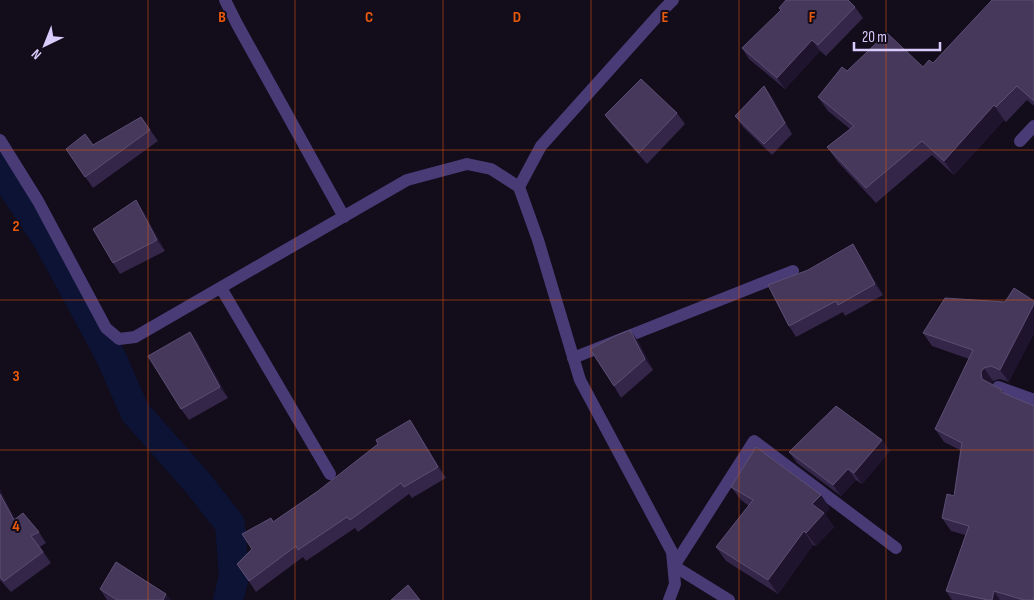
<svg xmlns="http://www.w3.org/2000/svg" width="1034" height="600" viewBox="0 0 1034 600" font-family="'Sofia Sans Condensed',sans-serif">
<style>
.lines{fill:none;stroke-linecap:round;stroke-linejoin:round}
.canal{stroke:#0c1334;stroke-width:30}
.street{stroke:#493b76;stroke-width:12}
.wall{fill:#332648}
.shaded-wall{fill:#1f142e}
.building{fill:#45385b;stroke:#5c4f74}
.grid{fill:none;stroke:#e8590c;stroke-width:1;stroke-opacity:0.55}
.grid-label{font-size:16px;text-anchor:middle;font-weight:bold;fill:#e8590c;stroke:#120c1b;stroke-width:4;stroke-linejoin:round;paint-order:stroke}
</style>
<rect width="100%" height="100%" fill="#120c1b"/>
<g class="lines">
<polyline class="canal" points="0,168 48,240 111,357 135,412 197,482 230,524 234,577 228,600"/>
<g class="street">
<polyline points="225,0 237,24 344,217"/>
<polyline points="0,140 38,201 106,328 119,339 135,337 407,180 467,164 491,169 519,187 538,240 580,380 672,552 675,584 669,600"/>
<polyline points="1020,141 1034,126"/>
<polyline points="519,187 541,146 664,9 673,0"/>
<polyline points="221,288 330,474"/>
<polyline points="573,358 793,271"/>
<polyline points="998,387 1034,400"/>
<polyline points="729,600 674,566 754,441 896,548"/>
</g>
</g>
<g class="wall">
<polygon points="1034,0 1034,106 1027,100 1006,122 1004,120 954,175 932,155 876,203 837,161 827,147 850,129 828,111 818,97 847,71 923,67 933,63"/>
<polygon points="855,7 863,18 826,56 820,51 785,89 749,59 742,48 781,11 779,8"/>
<polygon points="764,86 772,97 792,134 772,155 743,127 735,116"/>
<polygon points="677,113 685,124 647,164 613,126 605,115"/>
<polygon points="141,117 158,141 93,188 66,149 93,145"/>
<polygon points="143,211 165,251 120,274 113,263"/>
<polygon points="860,255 883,295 845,316 843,312 796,337 789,326"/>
<polygon points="1005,302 1009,382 1000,379 993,381 991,384 1002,390 1004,393 1034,600 952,600 946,591 965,535 951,531 942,518 954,496 960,450 944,442 935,429 969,359 932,346 923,333"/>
<polygon points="190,332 198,343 228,398 189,420 181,409"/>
<polygon points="638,341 653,370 621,398 614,386"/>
<polygon points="410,420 417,431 446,478 412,498 409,494 358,532 355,528 306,561 303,557 256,592 237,564 252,549 271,518 274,522 318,491"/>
<polygon points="882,440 890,451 862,484 856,480 841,496 797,463 789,452"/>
<polygon points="731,487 830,508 825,514 834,527 816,546 813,545 778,594 726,561 716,547 749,506 741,500"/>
<polygon points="0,490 15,519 39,532 46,543 40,547 51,563 11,592 0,580"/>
<polygon points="100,589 171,600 107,600"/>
</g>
<g class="shaded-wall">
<polygon points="812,40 820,51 785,89 777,78"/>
<polygon points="764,86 772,97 792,134 785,123"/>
<polygon points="994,105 1004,120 954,175 944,161"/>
<polygon points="136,200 143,211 165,251 157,240"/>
<polygon points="853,244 860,255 883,295 875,284"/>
<polygon points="1034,304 1034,334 1009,382 1000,370"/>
<polygon points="630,330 638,341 653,370 645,359"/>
<polygon points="190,332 198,343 228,398 220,387"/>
<polygon points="984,368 993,381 990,385 982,379 981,372"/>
<polygon points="410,420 417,431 446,478 438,467"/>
<polygon points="882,440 890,451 862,484 854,473"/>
<polygon points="848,469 856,480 841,496 833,485"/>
<polygon points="0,490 21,531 14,520 0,494"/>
<polygon points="821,495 830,508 825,514 834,527 816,546 806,533 812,504"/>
<polygon points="804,531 813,545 778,594 768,580"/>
<polygon points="994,591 1000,600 992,600"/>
<polygon points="166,594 171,600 163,600"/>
</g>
<g class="building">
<polygon points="786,0 848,0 855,7 818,45 812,40 777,78 742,48 781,10 779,8"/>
<polygon points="992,0 1034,0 1034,101 1017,86 996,107 994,105 944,161 922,141 866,188 827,147 854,126 818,97 842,67 847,71 887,33 923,67 929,60 933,63"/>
<polygon points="641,79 677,113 639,153 605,115"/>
<polygon points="764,86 785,123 764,144 735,116"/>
<polygon points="141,117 150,130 85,177 66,149 85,134 93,145"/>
<polygon points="136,200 157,240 113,263 93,229"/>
<polygon points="853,244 875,284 838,305 836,301 789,326 768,285 808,270"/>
<polygon points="1014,288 1034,301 1034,304 1000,370 991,366 984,368 981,372 982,379 1002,390 1001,392 1034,406 1034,600 1024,600 994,591 992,600 988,600 946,591 969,526 942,518 947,494 954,496 962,443 935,429 973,350 923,333 945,298 1005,302"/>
<polygon points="630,330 645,359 614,386 590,349 615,336"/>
<polygon points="190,332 220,387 181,409 148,356"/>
<polygon points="836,406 882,440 854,473 848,469 833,485 789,452"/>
<polygon points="410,420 438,467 404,487 401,483 350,520 347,517 298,550 296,546 249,581 237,564 252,549 242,534 271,518 273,522 318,491 378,444 376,440"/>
<polygon points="756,447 821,495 812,504 824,513 806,533 804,531 768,580 716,547 753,500 731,487"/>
<polygon points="0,494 14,520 23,513 39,532 31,536 43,552 4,581 0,577"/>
<polygon points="116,562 166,594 163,600 117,600 100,589"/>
<polygon points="408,585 420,600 391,600"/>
</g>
<path class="grid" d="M148 0V600M295 0V600M443 0V600M591 0V600M739 0V600M886 0V600M0 150H1034M0 300H1034M0 450H1034"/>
<g class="grid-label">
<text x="222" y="22">B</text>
<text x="369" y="22">C</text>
<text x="517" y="22">D</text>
<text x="665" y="22">E</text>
<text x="812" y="22">F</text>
<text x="16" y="231">2</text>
<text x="16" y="381">3</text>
<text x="16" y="531">4</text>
</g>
<g transform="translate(45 45) rotate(223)" stroke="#120c1b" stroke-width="4" paint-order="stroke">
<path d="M0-4L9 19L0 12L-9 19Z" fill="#d9cbfb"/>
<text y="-8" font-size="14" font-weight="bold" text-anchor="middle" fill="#d9cbfb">N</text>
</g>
<path d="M854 42v8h86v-8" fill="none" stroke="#d9cbfb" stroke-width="2.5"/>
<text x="862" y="42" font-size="15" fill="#d9cbfb" stroke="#120c1b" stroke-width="4" paint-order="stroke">20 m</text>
</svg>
